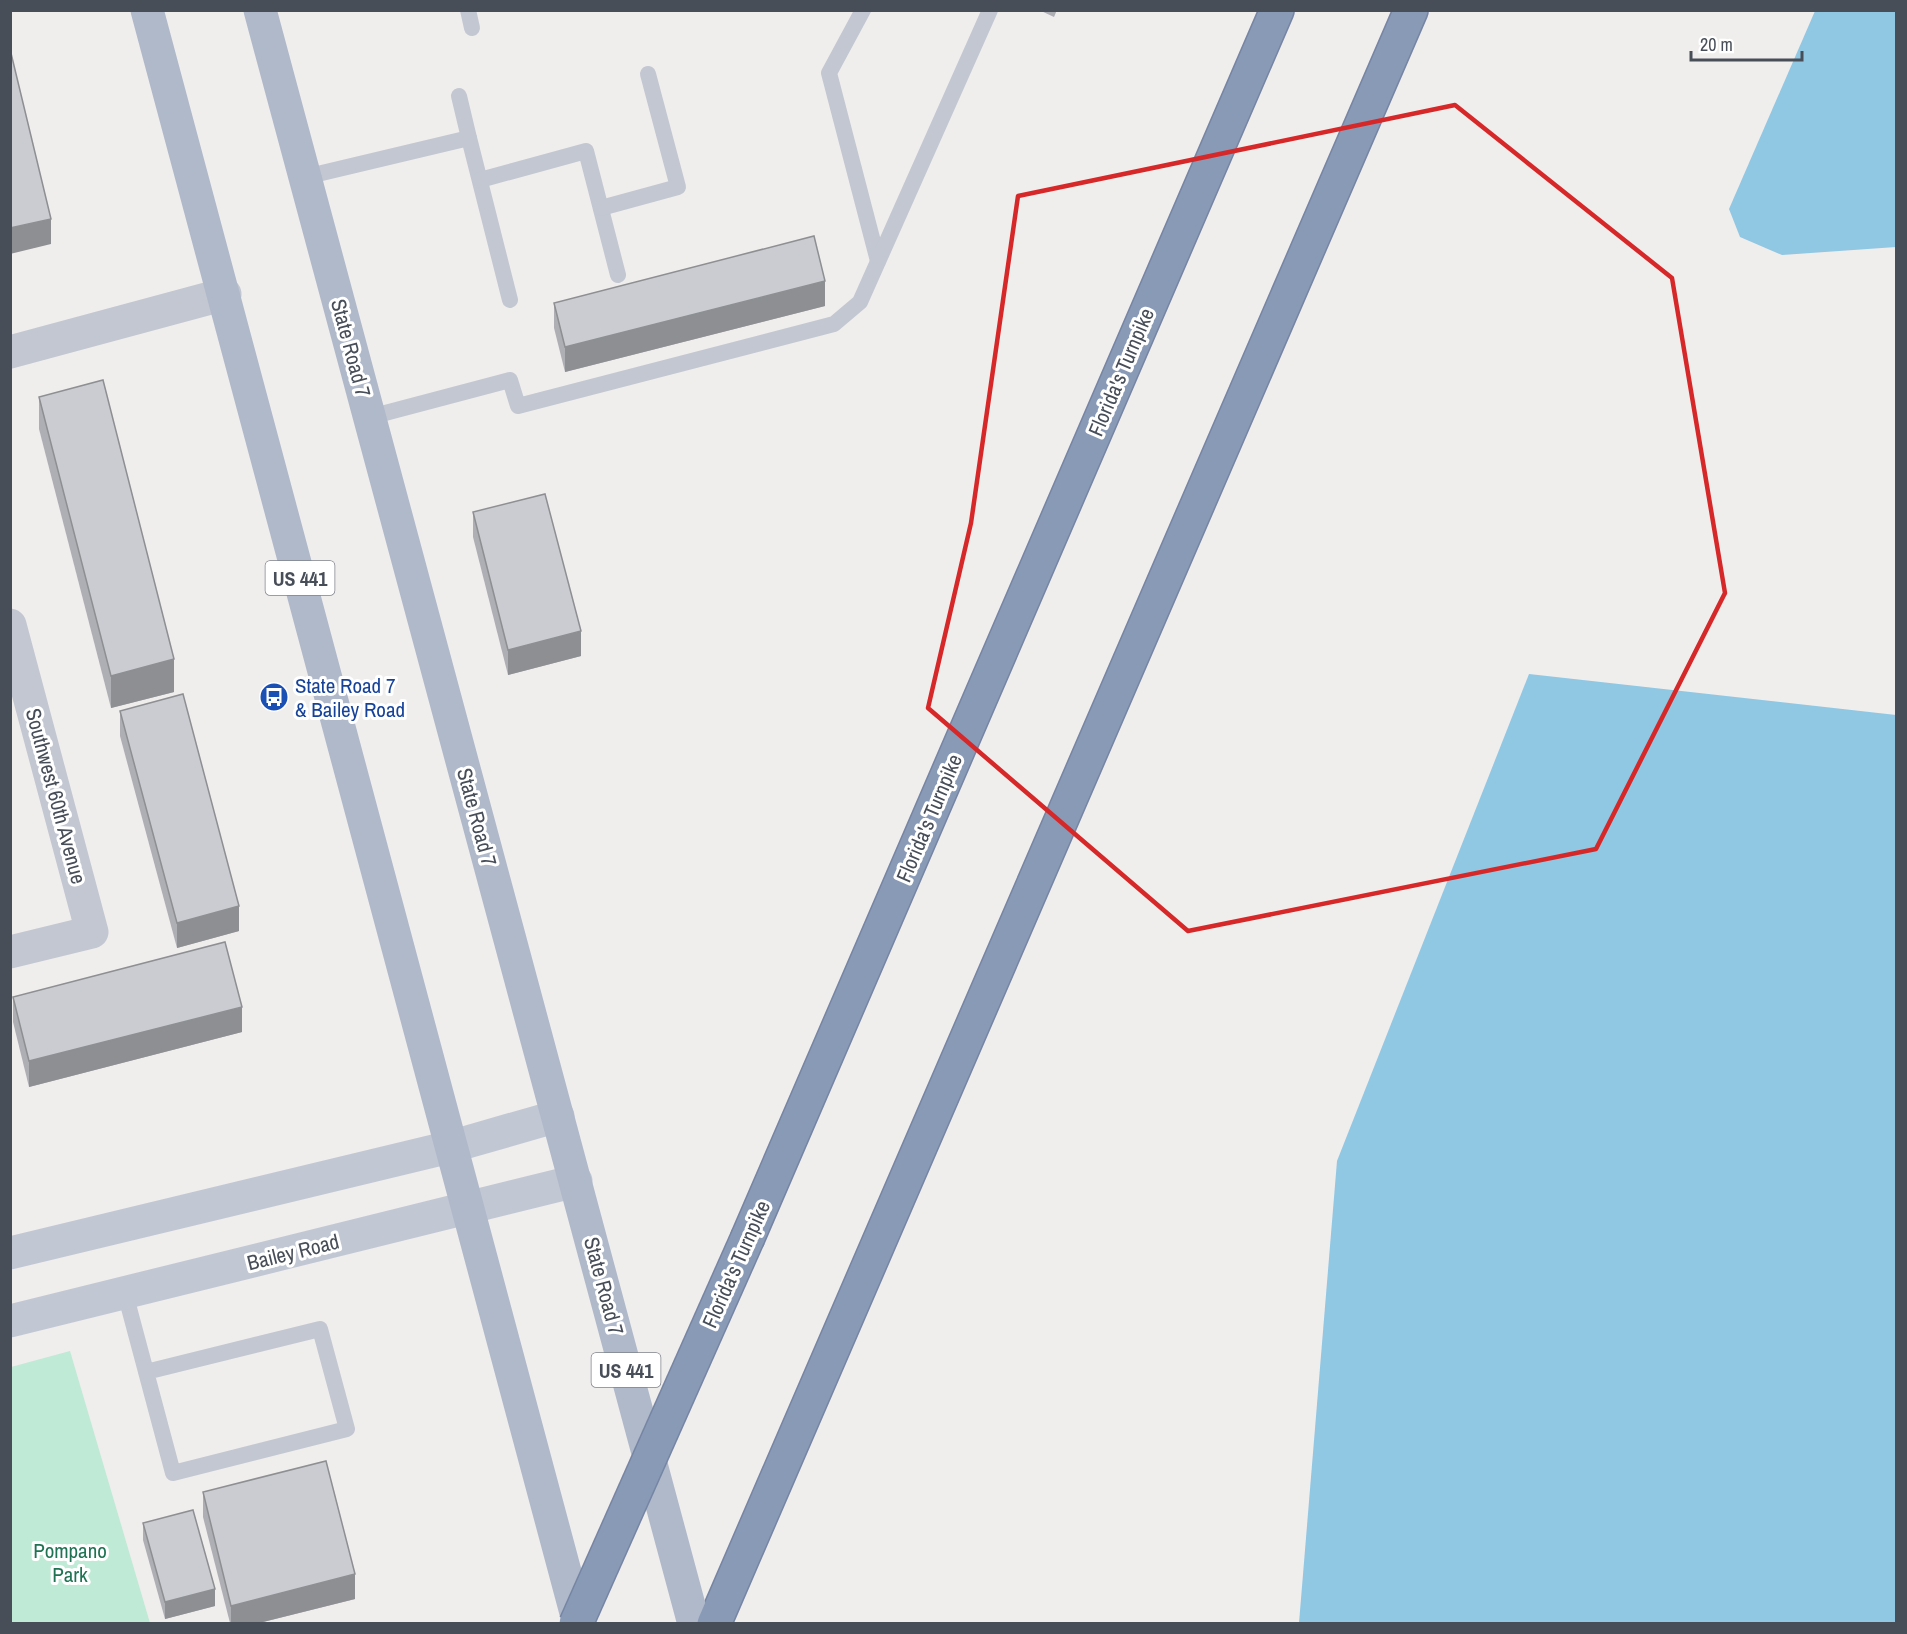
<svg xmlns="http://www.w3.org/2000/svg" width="1907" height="1634" viewBox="0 0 1907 1634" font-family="'Archivo Narrow',sans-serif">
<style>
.green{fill:#bfead5}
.water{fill:#90c7e3}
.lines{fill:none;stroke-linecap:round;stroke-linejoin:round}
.highway-casing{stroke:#7585a3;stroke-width:36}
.lane{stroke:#c2c7d1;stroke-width:16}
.street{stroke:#c2c7d1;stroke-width:33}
.secondary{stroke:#c1c8d4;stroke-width:33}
.primary{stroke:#afb9ca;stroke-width:33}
.highway{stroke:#899ab7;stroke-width:33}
.highway-bridge-casing{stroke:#7585a3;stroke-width:36;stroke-linecap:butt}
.highway-bridge{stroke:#899ab7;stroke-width:33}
.wall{fill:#aeafb4}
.shaded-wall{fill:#8d8f92}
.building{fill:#caccd1;stroke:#8d8f92;stroke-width:1.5}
.marked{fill:none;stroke:#d62828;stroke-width:4.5;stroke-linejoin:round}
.labels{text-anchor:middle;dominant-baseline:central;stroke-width:6;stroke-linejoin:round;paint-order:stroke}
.shield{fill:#fff;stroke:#7e838a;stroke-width:1.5}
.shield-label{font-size:20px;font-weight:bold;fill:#474e58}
.street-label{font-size:21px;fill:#474e58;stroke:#fff}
.transit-label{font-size:21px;fill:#164399;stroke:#fff;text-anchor:start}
.park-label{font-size:21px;fill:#1f7254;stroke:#fff}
</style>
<rect width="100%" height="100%" fill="#f0eded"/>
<polygon class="green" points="70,1351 150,1623 11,1623 11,1367"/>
<g class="water">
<polygon points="1815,11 1896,11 1896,247 1782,255 1740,237 1729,209"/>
<polygon points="1529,674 1896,715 1896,1623 1299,1623 1337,1161"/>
</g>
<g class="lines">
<g class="highway-casing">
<g id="highway">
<polyline points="748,1237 1277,10"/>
<polyline points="714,1624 1411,10"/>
</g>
</g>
<g class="lane">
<polyline points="468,10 472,28"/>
<polyline points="863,10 829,73 878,261"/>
<polyline points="459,96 469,138"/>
<polyline points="305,177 469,138 510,300"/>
<polyline points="480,180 586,151 618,275"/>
<polyline points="601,208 678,187 648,74"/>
<polyline points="370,417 510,380 518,406 834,324 860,302 990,10"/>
<polyline points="125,1293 173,1473 347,1429 320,1329 146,1372"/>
</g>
<g class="street">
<polyline points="10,352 225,294"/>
<polyline points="10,625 92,932 10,952"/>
</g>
<g class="secondary">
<polyline points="10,1253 450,1147 558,1116"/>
<polyline points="10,1321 576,1181"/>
</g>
<g class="primary">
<polyline points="147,10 579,1624"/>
<polyline points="260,10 694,1624"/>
</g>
<use href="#highway" class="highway"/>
<g class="highway-bridge-casing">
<polyline id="highway-bridge" points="576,1624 748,1237"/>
</g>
<use href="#highway-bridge" class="highway-bridge"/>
</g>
<g class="wall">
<polygon points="1039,10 1057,10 1054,17"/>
<polygon points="554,303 825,306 565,372 554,328"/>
<polygon points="39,397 174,692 111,708 39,429"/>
<polygon points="473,512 581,656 508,675 473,537"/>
<polygon points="120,711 239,931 177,948 120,736"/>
<polygon points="13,997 242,1032 29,1087 13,1022"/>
<polygon points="203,1492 355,1599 259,1623 230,1623 203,1517"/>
<polygon points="143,1523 215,1606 165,1619 143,1540"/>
</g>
<g class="shaded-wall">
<polygon points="51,219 51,244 10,254 10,228"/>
<polygon points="825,281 825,306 565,372 565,347"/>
<polygon points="581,631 581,656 508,675 508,650"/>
<polygon points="174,659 174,692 111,708 111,676"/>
<polygon points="239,906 239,931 177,948 177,923"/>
<polygon points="242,1007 242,1032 29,1087 29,1061"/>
<polygon points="355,1574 355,1599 259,1623 231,1623 231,1606"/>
<polygon points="215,1589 215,1606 165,1619 165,1602"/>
</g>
<g class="building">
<polygon points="10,49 51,219 10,228"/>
<polygon points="814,236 825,281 565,347 554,303"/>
<polygon points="103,380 174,659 111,676 39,397"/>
<polygon points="545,494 581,631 508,650 473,512"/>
<polygon points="183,694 239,906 177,923 120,711"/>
<polygon points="225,942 242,1007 29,1061 13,997"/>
<polygon points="326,1461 355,1574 231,1606 203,1492"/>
<polygon points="193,1510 215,1589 165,1602 143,1523"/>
</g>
<path class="marked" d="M1455 105 1672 278 1725 593 1596 849 1188 931 928 708 971 523 1018 196Z"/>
<defs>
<g id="bus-disc" transform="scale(1.5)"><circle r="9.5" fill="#1a4fb4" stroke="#fff"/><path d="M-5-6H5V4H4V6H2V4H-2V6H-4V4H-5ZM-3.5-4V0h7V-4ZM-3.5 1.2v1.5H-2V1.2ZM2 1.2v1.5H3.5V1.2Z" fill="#fff"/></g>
</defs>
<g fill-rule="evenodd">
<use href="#bus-disc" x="274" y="697"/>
</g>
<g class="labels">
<g class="shield">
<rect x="265.5" y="561" width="69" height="34" rx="4.5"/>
<rect x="591.5" y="1353" width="69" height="34" rx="4.5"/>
</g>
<g class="shield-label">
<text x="300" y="578">US 441</text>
<text x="626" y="1370">US 441</text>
</g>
<g class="street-label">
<text transform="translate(351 348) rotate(75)">State Road 7</text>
<text transform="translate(1121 372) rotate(-67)">Florida's Turnpike</text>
<text transform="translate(56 796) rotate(75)">Southwest 60th Avenue</text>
<text transform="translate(477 817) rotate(75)">State Road 7</text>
<text transform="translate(929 818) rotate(-67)">Florida's Turnpike</text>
<text transform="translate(293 1252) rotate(-14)">Bailey Road</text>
<text transform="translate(736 1264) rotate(-66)">Florida's Turnpike</text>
<text transform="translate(604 1286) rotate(75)">State Road 7</text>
</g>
<g class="transit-label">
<text x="295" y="685">State Road 7<tspan x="295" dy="24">&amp; Bailey Road</tspan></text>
</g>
<g class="park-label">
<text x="70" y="1550">Pompano<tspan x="70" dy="24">Park</tspan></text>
</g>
</g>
<rect width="1907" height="1634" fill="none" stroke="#474e58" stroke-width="24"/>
<path d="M1691 51v9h111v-9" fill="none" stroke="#474e58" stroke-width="3"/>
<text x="1700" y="51" font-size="18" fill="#474e58" stroke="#ffffff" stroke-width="4.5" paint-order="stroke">20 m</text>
</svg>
